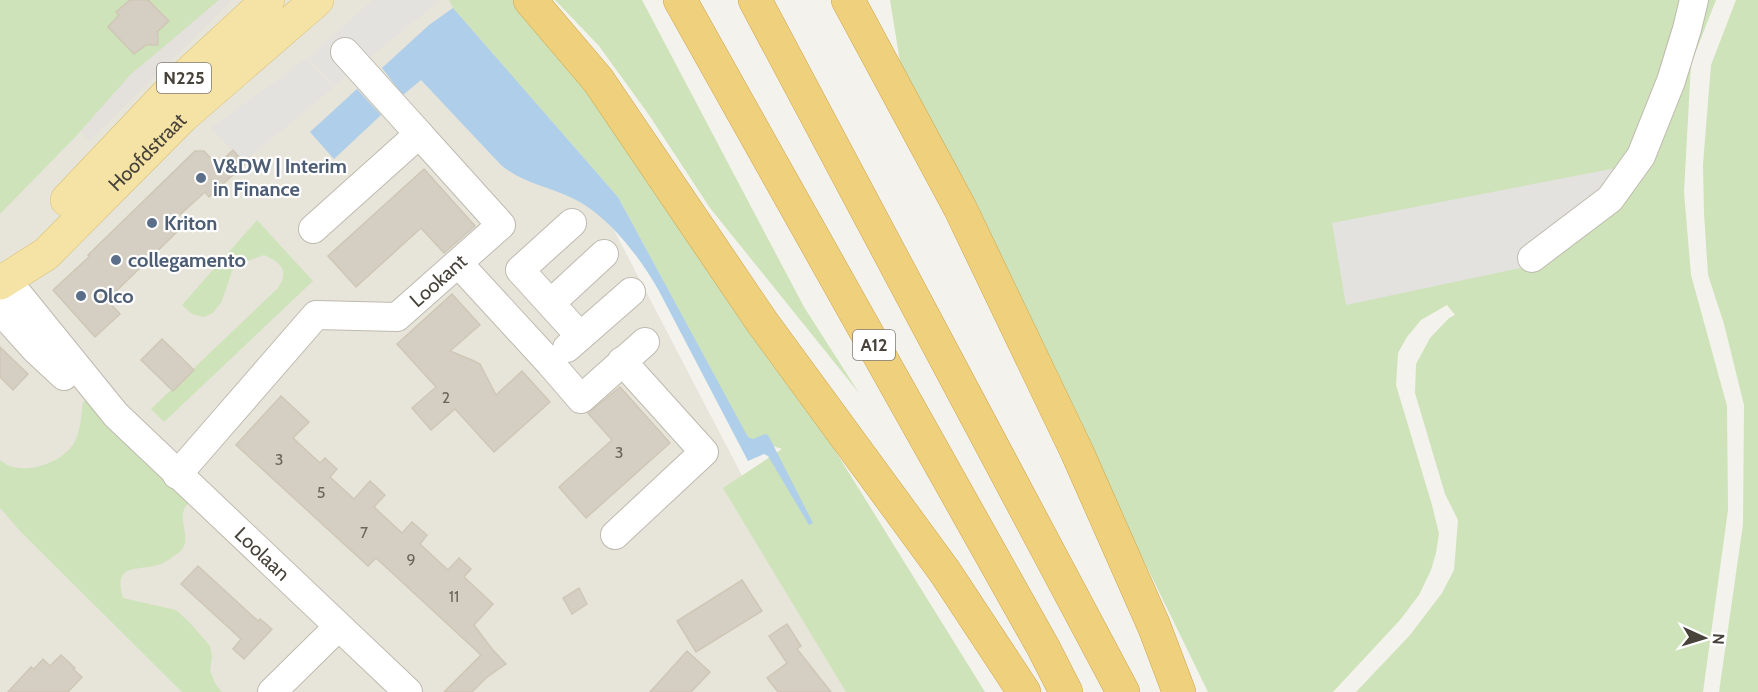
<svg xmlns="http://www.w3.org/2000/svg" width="1758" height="692" viewBox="0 0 1758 692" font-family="Cabin,sans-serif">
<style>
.residential{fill:#e7e4da}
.industrial{fill:#e4e1dd}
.green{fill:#cee3b9}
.parking{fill:#e3e2df}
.water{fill:#afcee9}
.building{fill:#d5cec2;stroke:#cfc7b6;stroke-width:1.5}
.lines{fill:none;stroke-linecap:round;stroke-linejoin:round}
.minor-casing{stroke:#bfbaaf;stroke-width:30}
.major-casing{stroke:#d8c176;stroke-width:34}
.highway-casing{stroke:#cda64c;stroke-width:34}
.minor{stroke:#fff;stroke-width:28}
.major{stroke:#f4e3a5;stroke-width:33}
.highway{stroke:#efd07c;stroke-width:33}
.service-dot{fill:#5c6f8a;stroke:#fff;stroke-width:2}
.labels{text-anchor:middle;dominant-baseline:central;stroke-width:4.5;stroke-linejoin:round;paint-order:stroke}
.number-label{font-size:16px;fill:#6b665c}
.shield{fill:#fff;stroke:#7f7b75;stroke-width:1.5}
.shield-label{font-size:18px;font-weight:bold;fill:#48433a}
.street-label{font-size:20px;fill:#48433a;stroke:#fff}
.service-label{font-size:20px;font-weight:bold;fill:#4e5e75;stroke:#fff;text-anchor:start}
</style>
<rect width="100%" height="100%" fill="#f4f2ec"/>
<polygon class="residential" points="0,0 494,0 847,677 858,692 0,692"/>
<polygon class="industrial" points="0,0 232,0 89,141 0,33"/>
<g class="green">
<polygon points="0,0 219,0 130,75 78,134 0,214"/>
<polygon points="449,0 518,0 554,40 795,386 985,692 846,692 723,488 782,449 748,438 618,197 453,8"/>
<polygon points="555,0 642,0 804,307 859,393 710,208 649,115 599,46"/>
<polygon points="890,0 1716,0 1691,64 1684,192 1691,275 1727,406 1728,510 1703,692 1356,692 1410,635 1442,593 1454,570 1458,520 1445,494 1415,393 1416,364 1430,338 1449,318 1455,315 1447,305 1421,320 1407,337 1398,353 1396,385 1432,505 1439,534 1436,553 1431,570 1419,595 1400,620 1333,692 1208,692 900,62"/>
<polygon points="1736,0 1758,0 1758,692 1719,692 1743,524 1744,405 1724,324 1708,275 1704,213 1703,164 1711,65"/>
<path d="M257 220 313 281 164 422 151 409 278 288C290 270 280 262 264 255L242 263 232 271 222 301 213 313 204 317 192 314 182 305Z"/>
<path d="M93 398 201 496C197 499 189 502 186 506 175 521 196 540 177 554 172 557 166 562 161 564 139 572 112 561 123 598L176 610 190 623 210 646 212 656 210 671 216 685 222 692H182L22 533 0 508V460C19 478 62 464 74 443 81 431 81 415 83 402Z"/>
</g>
<g class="parking">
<polygon points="373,0 440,0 334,86 309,58"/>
<polygon points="306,59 333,88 243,162 211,128"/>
<polygon points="1637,164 1529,266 1346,305 1332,223"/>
</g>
<g class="water">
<path d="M453 8 618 197 748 437 753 439 765 434 768 435 813 523 809 525 768 456 764 454 748 461 659 291C640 257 607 214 572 198 547 186 523 183 501 165L421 80 403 95 382 68 429 25Z"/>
<polygon points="357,89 381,115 334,159 310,132"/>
</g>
<g class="building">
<polygon points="130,0 148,0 169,21 157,32 158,34 158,45 146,45 134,54 108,27 119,15 116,12"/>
<polygon points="233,150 245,164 209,197 205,192 173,221 180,229 107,300 120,314 95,337 53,290 90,256 88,255 195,151 204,151 217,165"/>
<polygon points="424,169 475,226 444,253 421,228 356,287 328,256"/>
<polygon points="452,294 480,325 450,351 474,361 480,364 496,395 522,371 550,402 494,452 455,409 431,430 412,408 436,387 397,344"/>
<polygon points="162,339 194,370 173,391 141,360"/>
<polygon points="0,347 28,374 13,390 0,377"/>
<polygon points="620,387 670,443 586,518 559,487 612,440 588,413"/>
<polygon points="281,396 309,422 293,438 320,463 325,458 337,469 330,477 354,499 370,481 385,495 374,507 402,533 412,522 427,535 420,544 448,570 459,558 471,569 464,577 493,604 474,625 492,649 506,664 486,678 472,692 444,692 481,655 376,558 368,566 236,445"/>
<polygon points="198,566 258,621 260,619 272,629 244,659 233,649 241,639 181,584"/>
<polygon points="742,580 762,611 696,652 677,621"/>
<polygon points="579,588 587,604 572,614 563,598"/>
<polygon points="787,624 801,646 797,649 831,692 778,692 767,678 787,663 769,636"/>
<polygon points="687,651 710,672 691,692 650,692"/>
<polygon points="61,655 75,668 73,669 82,677 68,692 8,692 31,667 34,669 43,659 50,666"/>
</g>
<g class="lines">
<g class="minor-casing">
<g id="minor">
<polyline points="345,52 419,134"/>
<polyline points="572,223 520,270 580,336"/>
<polyline points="1532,258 1610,199 1641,156 1671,81 1687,29 1694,0"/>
<polyline points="459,264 550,363 581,399 645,342"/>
<path id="s1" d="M5 278 116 415 408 692"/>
<polyline points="551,303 604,254"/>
<polyline points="0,310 35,349 64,376"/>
<polyline points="567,348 631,292"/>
<path id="s2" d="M177 475 316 315 397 317 501 225 419 134 313 229"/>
<polyline points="615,535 704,452 622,361"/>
<polyline points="272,692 338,627"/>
</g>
</g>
<g class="major-casing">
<g id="major">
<polyline points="67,200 176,85 268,0"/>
<path id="s3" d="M0 283 46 254 183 116 317 0"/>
</g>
</g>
<g class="highway-casing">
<g id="highway">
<polyline points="530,0 598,80 762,322 945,572 1024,692"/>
<polyline points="680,0 1043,647 1066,692"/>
<polyline points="755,0 1123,692"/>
<polyline points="848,0 960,208 1077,452 1154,626 1179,692"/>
</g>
</g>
<use href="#minor" class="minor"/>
<use href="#major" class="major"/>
<use href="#highway" class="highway"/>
</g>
<g class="service-dot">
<circle cx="201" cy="178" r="6"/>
<circle cx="152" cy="223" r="6"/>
<circle cx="116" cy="260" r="6"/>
<circle cx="81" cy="296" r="6"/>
</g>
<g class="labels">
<g class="number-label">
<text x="446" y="397">2</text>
<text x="619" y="452">3</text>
<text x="279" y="459">3</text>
<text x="321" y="492">5</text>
<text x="364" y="532">7</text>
<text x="411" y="559">9</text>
<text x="454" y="596">11</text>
</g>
<g class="shield">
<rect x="157" y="63" width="54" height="30" rx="4.5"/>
<rect x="853" y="330" width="42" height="30" rx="4.5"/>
</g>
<g class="shield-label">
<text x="184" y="78">N225</text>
<text x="874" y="345">A12</text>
</g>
<g class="street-label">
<text stroke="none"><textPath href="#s3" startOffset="198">Hoofdstraat</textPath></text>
<text stroke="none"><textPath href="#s2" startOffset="348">Lookant</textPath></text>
<text stroke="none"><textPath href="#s1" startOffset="378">Loolaan</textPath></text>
</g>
<g class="service-label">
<text x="213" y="166">V&amp;DW | Interim<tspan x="213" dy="23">in Finance</tspan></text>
<text x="164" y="223">Kriton</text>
<text x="128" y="260">collegamento</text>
<text x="93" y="296">Olco</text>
</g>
</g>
<g transform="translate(1704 638) rotate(94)" stroke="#ffffff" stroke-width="4.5" paint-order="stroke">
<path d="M0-4.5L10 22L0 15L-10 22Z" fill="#48433a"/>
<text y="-9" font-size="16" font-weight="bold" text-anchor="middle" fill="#48433a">N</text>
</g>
</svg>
